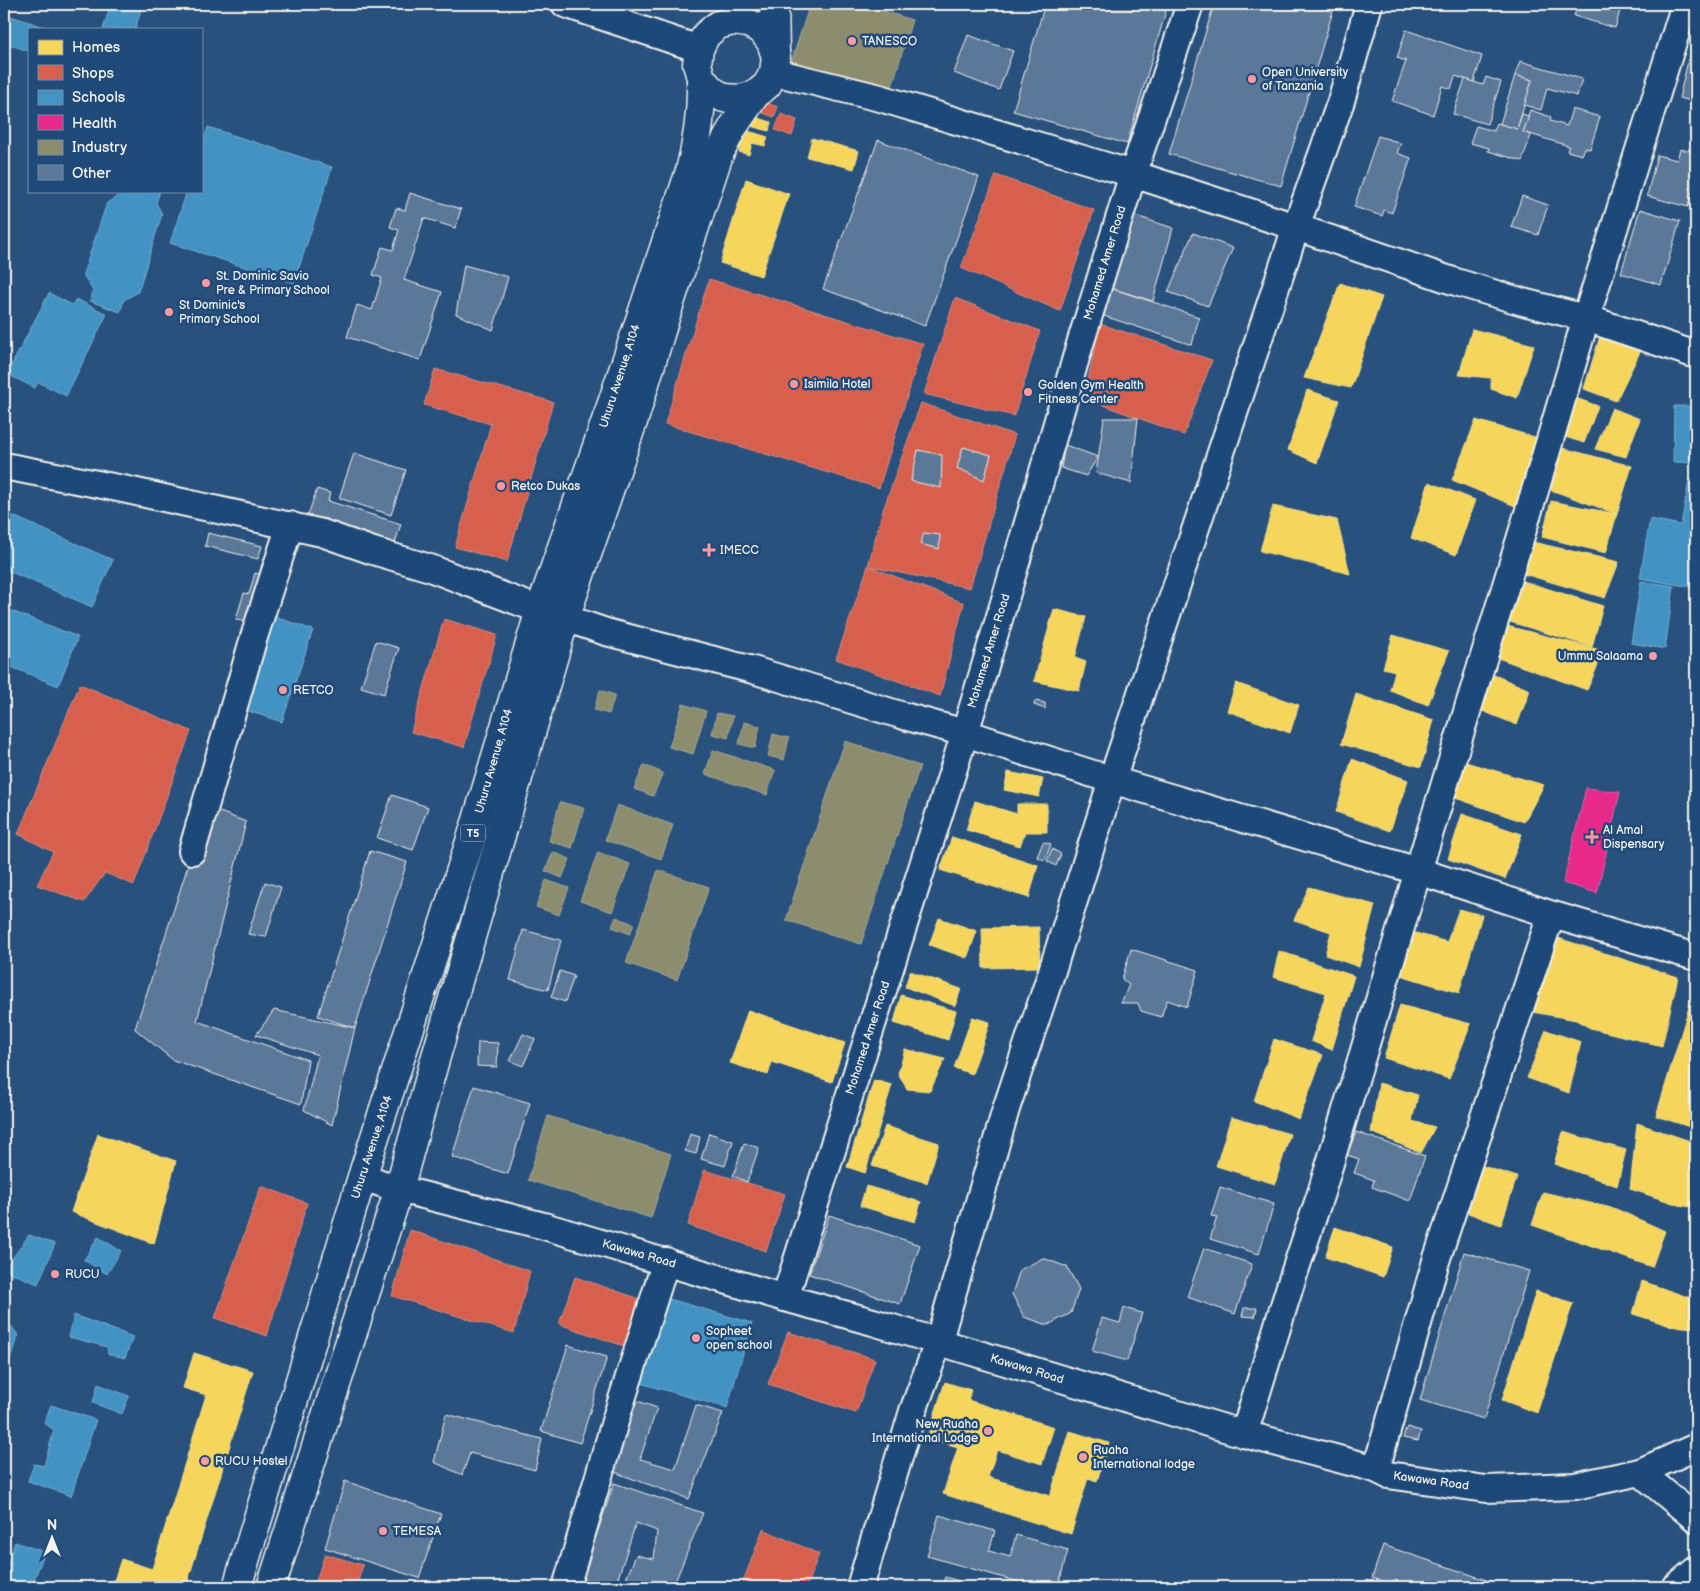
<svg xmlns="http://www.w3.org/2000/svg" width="1700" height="1591" viewBox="0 0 1700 1591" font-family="'Balsamiq Sans',sans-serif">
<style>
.homes{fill:#f6d55c;stroke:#f5dd86}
.shops{fill:#d6604d;stroke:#df8c7c}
.schools{fill:#4393c3;stroke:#78afce}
.health{fill:#e7298a;stroke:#eb65a6}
.industry{fill:#8c8c6e;stroke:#abaa93}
.building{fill:#5b7899;stroke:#f4f1e8}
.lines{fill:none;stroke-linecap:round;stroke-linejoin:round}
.minor-casing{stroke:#f4f1e8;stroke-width:30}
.highway-casing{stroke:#f4f1e8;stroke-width:31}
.minor{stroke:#1f4a7a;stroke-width:26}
.highway{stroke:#1f4a7a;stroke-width:28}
.poi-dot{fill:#ff9aa2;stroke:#1f4a7a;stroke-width:2}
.labels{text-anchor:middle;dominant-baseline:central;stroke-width:5;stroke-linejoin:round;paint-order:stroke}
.shield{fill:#1f4a7a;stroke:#b4bfc7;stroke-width:1}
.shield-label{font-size:11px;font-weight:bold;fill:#f4f1e8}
.poi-label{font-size:12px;fill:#f4f1e8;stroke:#1f4a7a;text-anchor:start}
.street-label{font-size:12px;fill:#f4f1e8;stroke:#1f4a7a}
</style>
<rect width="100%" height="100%" fill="#28517e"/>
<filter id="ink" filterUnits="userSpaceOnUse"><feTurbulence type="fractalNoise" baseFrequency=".02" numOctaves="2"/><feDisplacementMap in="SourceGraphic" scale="10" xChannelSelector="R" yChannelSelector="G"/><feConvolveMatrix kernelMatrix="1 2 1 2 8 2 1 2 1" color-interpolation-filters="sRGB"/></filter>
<g filter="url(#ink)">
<g class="homes">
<polygon points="753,116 771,122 769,131 750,126"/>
<polygon points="745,130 768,137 765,146 752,143 749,155 739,152"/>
<polygon points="812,138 859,151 854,169 807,157"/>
<polygon points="746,179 789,194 761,276 720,263"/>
<polygon points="1340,283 1382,297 1351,388 1304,378"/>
<polygon points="1472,329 1534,345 1517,398 1491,389 1491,378 1459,375"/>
<polygon points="1600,336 1640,352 1616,401 1584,389"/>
<polygon points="1307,390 1339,400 1317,463 1288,450"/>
<polygon points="1573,397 1598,406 1584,443 1559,435"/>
<polygon points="1612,408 1640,419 1626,457 1595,449"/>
<polygon points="1476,420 1538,438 1515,506 1452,480"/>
<polygon points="1562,448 1632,466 1617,514 1551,490"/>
<polygon points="1429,482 1475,500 1456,555 1411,538"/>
<polygon points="1551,501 1617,514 1606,553 1542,537"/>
<polygon points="1273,506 1337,520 1350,574 1260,551"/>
<polygon points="1533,542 1619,562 1605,598 1524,574"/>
<polygon points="1520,580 1603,606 1592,647 1507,621"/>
<polygon points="1054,609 1086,617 1075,658 1086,662 1079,691 1034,681"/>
<polygon points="1507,626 1604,651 1587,690 1498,658"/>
<polygon points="1393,635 1449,651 1428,705 1390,690 1395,671 1383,668"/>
<polygon points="1487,672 1530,690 1517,725 1475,708"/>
<polygon points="1236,683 1299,705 1290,733 1227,711"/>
<polygon points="1356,694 1434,720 1421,767 1341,744"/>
<polygon points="1352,759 1408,780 1390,831 1336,812"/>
<polygon points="1462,761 1544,785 1524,822 1450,796"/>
<polygon points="1008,772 1043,779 1039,797 1004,790"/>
<polygon points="975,801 1017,814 1017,804 1047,804 1047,832 1025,832 1020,846 966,830"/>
<polygon points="1462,814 1522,834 1505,879 1448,859"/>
<polygon points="952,837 1038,865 1029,898 940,870"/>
<polygon points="1309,887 1375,905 1359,967 1325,955 1331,932 1294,920"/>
<polygon points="1459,909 1482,915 1459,993 1397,974 1409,931 1447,942"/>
<polygon points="939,918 977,931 967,958 929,945"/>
<polygon points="1039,927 1040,967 983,968 982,928"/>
<polygon points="1555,937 1678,977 1662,1046 1590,1028 1576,1020 1527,1011"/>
<polygon points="1279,951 1354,976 1332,1050 1311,1041 1326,993 1273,977"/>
<polygon points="910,971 961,989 955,1006 905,987"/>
<polygon points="1693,994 1696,994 1696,1129 1656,1116"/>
<polygon points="901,995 956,1011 948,1040 894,1023"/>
<polygon points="1400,1005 1471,1024 1449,1079 1384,1058"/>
<polygon points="748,1010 845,1043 832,1082 772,1062 768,1075 730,1063"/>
<polygon points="972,1017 990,1022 972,1074 954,1068"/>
<polygon points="1546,1030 1581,1042 1569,1093 1527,1078"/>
<polygon points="1274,1039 1323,1055 1299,1119 1254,1101"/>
<polygon points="905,1049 945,1059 930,1091 907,1089 898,1074"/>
<polygon points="874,1080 892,1085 865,1173 847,1167"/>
<polygon points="1379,1083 1418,1095 1412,1121 1435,1127 1421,1153 1371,1132"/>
<polygon points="1231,1117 1290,1134 1275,1184 1216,1166"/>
<polygon points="1637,1123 1696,1143 1696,1208 1679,1205 1630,1189"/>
<polygon points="885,1126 939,1143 927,1183 872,1166"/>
<polygon points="1563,1132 1626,1150 1617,1186 1554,1164"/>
<polygon points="98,1134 176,1161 154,1244 71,1212"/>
<polygon points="1483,1166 1517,1177 1501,1225 1468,1213"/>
<polygon points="866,1186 921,1202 915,1222 860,1206"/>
<polygon points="1543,1192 1616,1209 1665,1231 1652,1267 1532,1225"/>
<polygon points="1335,1227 1393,1247 1383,1277 1325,1257"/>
<polygon points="1642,1281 1696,1300 1696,1328 1671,1326 1633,1314"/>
<polygon points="1536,1291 1573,1303 1537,1413 1502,1400"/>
<polygon points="194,1353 253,1371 186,1587 112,1587 121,1559 152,1569 206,1395 183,1388"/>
<polygon points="945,1382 971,1390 968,1400 1054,1427 1042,1464 997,1450 988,1477 1050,1496 1070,1431 1109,1443 1097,1481 1088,1478 1071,1534 943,1494 958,1447 927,1438"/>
</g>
<g class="shops">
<polygon points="761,101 778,107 774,117 755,110"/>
<polygon points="781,114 797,120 792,136 775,130"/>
<polygon points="996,175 1094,210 1060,311 961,268"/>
<polygon points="709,279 923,344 879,488 665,424"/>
<polygon points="955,298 1040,331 1014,416 924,394"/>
<polygon points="1100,324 1212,360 1184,435 1084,398"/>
<polygon points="435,369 553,402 507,562 455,547 491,424 424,405"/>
<polygon points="921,403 1015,435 970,588 868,566 881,516"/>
<polygon points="868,566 964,603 940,696 836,659"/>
<polygon points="444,619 497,635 464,747 411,732"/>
<polygon points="80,684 191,731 134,885 105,873 84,902 37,885 53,852 18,834"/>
<polygon points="704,1170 785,1194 766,1251 688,1225"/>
<polygon points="261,1186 307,1203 267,1336 215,1318"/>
<polygon points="410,1230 530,1271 514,1333 392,1296"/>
<polygon points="575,1277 640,1299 624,1346 559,1324"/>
<polygon points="788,1332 875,1359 856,1413 768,1384"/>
<polygon points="763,1529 819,1554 806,1587 741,1587"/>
<polygon points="325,1554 363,1565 356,1587 314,1587"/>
</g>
<g class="schools">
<polygon points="111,4 143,4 135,29 103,29"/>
<polygon points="4,14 51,29 29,29 29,51 4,43"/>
<polygon points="208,127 332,167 294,283 170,243 187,191 201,191 201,147"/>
<polygon points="125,191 160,191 156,203 162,214 138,292 124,300 120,312 90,301 93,291 83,274 107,203"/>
<polygon points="49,293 72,305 76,299 107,314 66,396 38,382 35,388 7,374"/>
<polygon points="1674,406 1696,406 1696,463 1673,462"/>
<polygon points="1689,480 1696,482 1696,588 1640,578 1650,519 1681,525"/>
<polygon points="4,512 113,560 92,607 4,569"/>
<polygon points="1641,581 1674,586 1665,649 1631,643"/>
<polygon points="4,608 78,637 58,686 4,664"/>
<polygon points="270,615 313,630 282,722 239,708"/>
<polygon points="29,1235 55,1244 38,1284 4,1270"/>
<polygon points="98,1237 121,1251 107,1274 84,1260"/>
<polygon points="666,1298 752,1323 727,1408 640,1383"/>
<polygon points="74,1315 133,1337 125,1358 108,1354 107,1347 69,1337"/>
<polygon points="4,1317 18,1335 4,1376"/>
<polygon points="98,1384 129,1396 122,1414 93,1403"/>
<polygon points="51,1405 96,1420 71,1496 28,1481 34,1464 44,1466 54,1430 44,1423"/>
<polygon points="15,1542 45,1552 31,1587 4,1587 4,1575"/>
</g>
<polygon class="health" points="1586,788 1620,792 1597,893 1563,883"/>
<g class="industry">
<polygon points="810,4 862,4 912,20 890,93 791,63"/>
<polygon points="600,690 615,695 609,714 594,710"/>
<polygon points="683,704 706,711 693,754 669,747"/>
<polygon points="717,713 733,716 728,738 712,734"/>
<polygon points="744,722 760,726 755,748 739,744"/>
<polygon points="773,734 789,738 784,760 768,756"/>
<polygon points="845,741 920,766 861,944 786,920"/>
<polygon points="713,750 775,770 767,795 705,774"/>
<polygon points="644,765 663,773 653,796 634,789"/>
<polygon points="560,802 584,808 572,848 549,841"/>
<polygon points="617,805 673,825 661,859 605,840"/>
<polygon points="553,852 570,859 562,878 545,871"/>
<polygon points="598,852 630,864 612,912 580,901"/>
<polygon points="658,870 709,887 677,980 626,963"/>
<polygon points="546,880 569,888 559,915 536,907"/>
<polygon points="616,917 634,924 630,934 612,927"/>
<polygon points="548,1116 671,1154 651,1218 528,1180"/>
</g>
<g class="building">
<polygon points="1045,4 1168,4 1127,144 1013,111"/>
<polygon points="1214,4 1335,4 1281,186 1169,154"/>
<polygon points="1578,4 1622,4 1615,28 1574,16"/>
<polygon points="1694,24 1696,25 1696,47 1691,46"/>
<polygon points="1406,30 1482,56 1474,82 1455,76 1451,89 1442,86 1433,115 1392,101 1406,61 1397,58"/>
<polygon points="968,35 1013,51 999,90 954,73"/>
<polygon points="1690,53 1696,54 1696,102 1679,98"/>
<polygon points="1520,61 1582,79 1577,96 1547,88 1541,110 1524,105 1532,80 1515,75"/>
<polygon points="1515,75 1532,80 1517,129 1500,124"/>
<polygon points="1486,77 1501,82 1487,124 1453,114 1465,79 1483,85"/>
<polygon points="1572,109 1600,117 1590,149 1585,148 1582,155 1567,151 1569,146 1523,132 1530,110 1551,117 1550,121 1567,126"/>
<polygon points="1522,114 1529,116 1523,132 1531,135 1522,161 1488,151 1489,148 1470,143 1476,126 1494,131 1497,123 1517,129"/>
<polygon points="1378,136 1401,143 1397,153 1411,158 1392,213 1384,210 1382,216 1354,207"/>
<polygon points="878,140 979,177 925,326 823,289"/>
<polygon points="1689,148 1696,150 1696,177 1688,207 1647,196 1657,155 1677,160 1680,149 1689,151"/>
<polygon points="410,193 461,209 455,228 424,218 404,280 442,292 420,360 347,337 357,305 372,310 382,278 373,275 382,247 393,250 399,230 390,227 396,208 405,210"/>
<polygon points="1522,196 1548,205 1538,235 1511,227"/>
<polygon points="1640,209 1680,221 1661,285 1621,273"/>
<polygon points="1133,215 1173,228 1153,301 1110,288"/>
<polygon points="1193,233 1233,248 1208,306 1168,292"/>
<polygon points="464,265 508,277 493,330 456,314"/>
<polygon points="1110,288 1199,317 1192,345 1104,316"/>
<polygon points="1104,418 1138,418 1131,483 1096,473"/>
<polygon points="1065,445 1098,457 1086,476 1061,468"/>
<polygon points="963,447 991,455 984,480 957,468"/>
<polygon points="918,450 942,455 941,488 911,481"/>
<polygon points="354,453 406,470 391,515 339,498"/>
<polygon points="317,489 330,493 328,501 401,524 395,543 308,515"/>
<polygon points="208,533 262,546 258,559 205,546"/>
<polygon points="924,533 940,535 939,549 920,544"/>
<polygon points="264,558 272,561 252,624 236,619 244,593 249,594 255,573 259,574"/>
<polygon points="376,641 399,648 384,694 361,687"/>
<polygon points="1035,701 1045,703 1045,709 1034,705"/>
<polygon points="392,795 428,807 413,850 377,838"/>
<polygon points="207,807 246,822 197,1021 308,1060 301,1104 173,1060 135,1029"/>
<polygon points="1043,842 1051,844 1045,860 1037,857"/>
<polygon points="1052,849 1061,854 1056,866 1047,861"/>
<polygon points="370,851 407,862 355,1028 318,1016"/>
<polygon points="265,882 281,887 266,937 248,934"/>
<polygon points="523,930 561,940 548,990 510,980"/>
<polygon points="1131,949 1198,970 1187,1007 1167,1000 1161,1017 1141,1011 1138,1003 1121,1003 1129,985 1122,979"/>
<polygon points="560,971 574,976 565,1002 551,997"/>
<polygon points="274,1010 355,1028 332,1125 304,1110 318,1055 256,1035"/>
<polygon points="523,1034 535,1039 523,1066 510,1061"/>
<polygon points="478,1042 498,1043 497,1067 477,1066"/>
<polygon points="474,1086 530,1103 508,1174 452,1157"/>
<polygon points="1356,1132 1425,1156 1410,1201 1372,1187 1374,1180 1354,1173 1359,1159 1347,1155"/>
<polygon points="709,1133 733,1141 725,1166 701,1159"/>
<polygon points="690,1134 700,1137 696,1154 685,1151"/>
<polygon points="744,1143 759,1148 747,1182 733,1176"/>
<polygon points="1220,1187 1274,1204 1259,1254 1210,1239 1217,1217 1211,1216"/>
<polygon points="829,1215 920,1245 900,1304 809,1274"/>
<polygon points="1204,1248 1252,1264 1235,1314 1187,1297"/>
<polygon points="1464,1252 1529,1271 1484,1419 1420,1400"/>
<polygon points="1043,1258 1067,1267 1079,1289 1071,1313 1048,1325 1024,1317 1012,1294 1020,1270"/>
<polygon points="1124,1308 1142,1313 1127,1361 1092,1351 1102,1318 1120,1323"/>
<polygon points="1244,1308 1257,1308 1255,1317 1242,1316"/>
<polygon points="568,1345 607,1357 580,1443 541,1431"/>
<polygon points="632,1399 657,1408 640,1459 675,1469 696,1405 723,1413 689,1499 611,1471"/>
<polygon points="446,1414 542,1439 535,1470 470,1453 462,1475 434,1462"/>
<polygon points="1407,1427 1421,1431 1418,1441 1403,1438"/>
<polygon points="345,1481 441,1514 419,1578 325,1548"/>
<polygon points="614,1483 703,1513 673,1587 623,1586 636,1555 654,1559 657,1531 636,1523 615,1587 579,1587"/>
<polygon points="939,1515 995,1531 989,1551 1010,1557 1016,1535 1068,1550 1058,1587 1036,1587 927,1556"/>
<polygon points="1383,1545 1507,1587 1404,1587 1372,1578"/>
<polygon points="945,1577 981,1587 942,1587"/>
</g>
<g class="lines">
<g class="minor-casing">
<g id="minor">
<polyline points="565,4 699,49"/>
<polyline points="774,72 880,98 1133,174 1296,227 1456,282 1523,302 1586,318 1696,355"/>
<polyline points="4,466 123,489 322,533 373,551 430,568 540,610"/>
<polyline points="565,618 606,632 753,670 904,716 965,733 1112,780 1418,871 1553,915 1696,957"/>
<polyline points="192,851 254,637 290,525"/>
<polyline points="362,1177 399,1189 544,1226 785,1298 873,1322 1244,1434 1376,1469 1388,1475 1486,1489 1575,1486 1640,1472 1696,1447"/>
<polyline points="785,1298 965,733 1035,499 1080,344 1133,174 1190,4"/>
<polyline points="1244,1434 1291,1283 1321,1193 1418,871 1537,484 1586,318 1685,4"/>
<polyline points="1376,1469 1436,1261 1546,930 1553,915"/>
<polyline points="1640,1472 1696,1519"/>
<polyline points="566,1587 616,1418 666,1261"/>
<polyline points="860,1587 913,1411 938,1343 1006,1109 1051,974 1112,780 1296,227 1341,101 1369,4"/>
<polyline points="1676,1587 1696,1570"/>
</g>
</g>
<g class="highway-casing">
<g id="highway">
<polyline points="774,4 775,52"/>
<path d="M237 1587 362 1177 476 823 540 610 610 409 690 171C698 140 702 111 701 78"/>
<polyline points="271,1587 399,1189 434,1063 565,618 635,416 665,318 719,154 733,127 755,95 767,85 774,72 776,57 771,42 762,30 748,23 733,21 718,25 706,35 699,49 697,64 701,78 711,90 724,98 740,99 755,95"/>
</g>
</g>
<use href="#minor" class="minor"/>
<use href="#highway" class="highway"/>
</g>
</g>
<g class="poi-dot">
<circle cx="852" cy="41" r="5"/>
<circle cx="1252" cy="79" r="5"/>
<circle cx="206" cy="283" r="5"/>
<circle cx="169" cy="312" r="5"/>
<circle cx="794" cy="384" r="5"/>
<circle cx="1028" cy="392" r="5"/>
<circle cx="501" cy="486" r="5"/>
<path d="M706.5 542.5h5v5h5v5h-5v5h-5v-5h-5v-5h5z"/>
<circle cx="1653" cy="656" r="5"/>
<circle cx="283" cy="690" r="5"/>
<path d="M1589.5 829.5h5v5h5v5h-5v5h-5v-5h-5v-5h5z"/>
<circle cx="55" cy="1274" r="5"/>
<circle cx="696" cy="1338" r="5"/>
<circle cx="988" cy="1431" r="5"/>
<circle cx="1083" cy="1457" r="5"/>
<circle cx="205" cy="1461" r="5"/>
<circle cx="383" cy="1531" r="5"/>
</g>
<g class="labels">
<rect class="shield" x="460.5" y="824.5" width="25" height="17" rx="4"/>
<g class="shield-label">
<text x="473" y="833">T5</text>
</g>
<g class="poi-label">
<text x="862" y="41">TANESCO</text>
<text x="1262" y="72">Open University<tspan x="1262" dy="14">of Tanzania</tspan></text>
<text x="216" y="276">St. Dominic Savio<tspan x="216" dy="14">Pre &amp; Primary School</tspan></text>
<text x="179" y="305">St Dominic's<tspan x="179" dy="14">Primary School</tspan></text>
<text x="804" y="384">Isimila Hotel</text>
<text x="1038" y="385">Golden Gym Health<tspan x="1038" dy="14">Fitness Center</tspan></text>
<text x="511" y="486">Retco Dukas</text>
<text x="720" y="550">IMECC</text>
<text x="1643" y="656" text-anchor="end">Ummu Salaama</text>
<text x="293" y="690">RETCO</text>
<text x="1603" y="830">Al Amal<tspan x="1603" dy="14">Dispensary</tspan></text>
<text x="65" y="1274">RUCU</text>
<text x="706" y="1331">Sopheet<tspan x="706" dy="14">open school</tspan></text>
<text x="978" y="1424" text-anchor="end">New Ruaha<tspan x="978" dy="14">International Lodge</tspan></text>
<text x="1093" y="1450">Ruaha<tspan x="1093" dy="14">International lodge</tspan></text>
<text x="215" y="1461">RUCU Hostel</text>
<text x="393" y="1531">TEMESA</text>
</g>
<g class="street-label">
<text transform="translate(1105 263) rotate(-73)">Mohamed Amer Road</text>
<text transform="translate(620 376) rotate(-72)">Uhuru Avenue, A104</text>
<text transform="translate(989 651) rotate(-73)">Mohamed Amer Road</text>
<text transform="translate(494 761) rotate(-74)">Uhuru Avenue, A104</text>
<text transform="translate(868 1038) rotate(-72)">Mohamed Amer Road</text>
<text transform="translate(372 1147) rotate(-72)">Uhuru Avenue, A104</text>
<text transform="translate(639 1254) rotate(16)">Kawawa Road</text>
<text transform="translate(1027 1369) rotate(17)">Kawawa Road</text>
<text transform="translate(1431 1481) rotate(8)">Kawawa Road</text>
</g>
</g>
<rect width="1700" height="1591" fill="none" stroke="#1f4a7a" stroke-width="20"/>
<rect x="10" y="10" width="1680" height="1571" fill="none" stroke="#f4f1e8" stroke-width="2" filter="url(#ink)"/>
<rect x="28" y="28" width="175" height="165" fill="#1f4a7a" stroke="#748da6"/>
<rect x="38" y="40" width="25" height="15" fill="#f6d55c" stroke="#748da6"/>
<text x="72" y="52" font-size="15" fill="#f4f1e8">Homes</text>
<rect x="38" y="65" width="25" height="15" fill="#d6604d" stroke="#748da6"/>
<text x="72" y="78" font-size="15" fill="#f4f1e8">Shops</text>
<rect x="38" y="90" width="25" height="15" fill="#4393c3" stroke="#748da6"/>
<text x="72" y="102" font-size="15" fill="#f4f1e8">Schools</text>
<rect x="38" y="115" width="25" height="15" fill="#e7298a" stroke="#748da6"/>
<text x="72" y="128" font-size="15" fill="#f4f1e8">Health</text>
<rect x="38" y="140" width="25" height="15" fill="#8c8c6e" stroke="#748da6"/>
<text x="72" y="152" font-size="15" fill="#f4f1e8">Industry</text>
<rect x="38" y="165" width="25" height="15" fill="#5b7899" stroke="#748da6"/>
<text x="72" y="178" font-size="15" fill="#f4f1e8">Other</text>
<g transform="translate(52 1538)" stroke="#1f4a7a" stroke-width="4" paint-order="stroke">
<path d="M0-4L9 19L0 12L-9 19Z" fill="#f4f1e8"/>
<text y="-8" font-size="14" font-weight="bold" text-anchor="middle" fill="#f4f1e8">N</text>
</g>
</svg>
